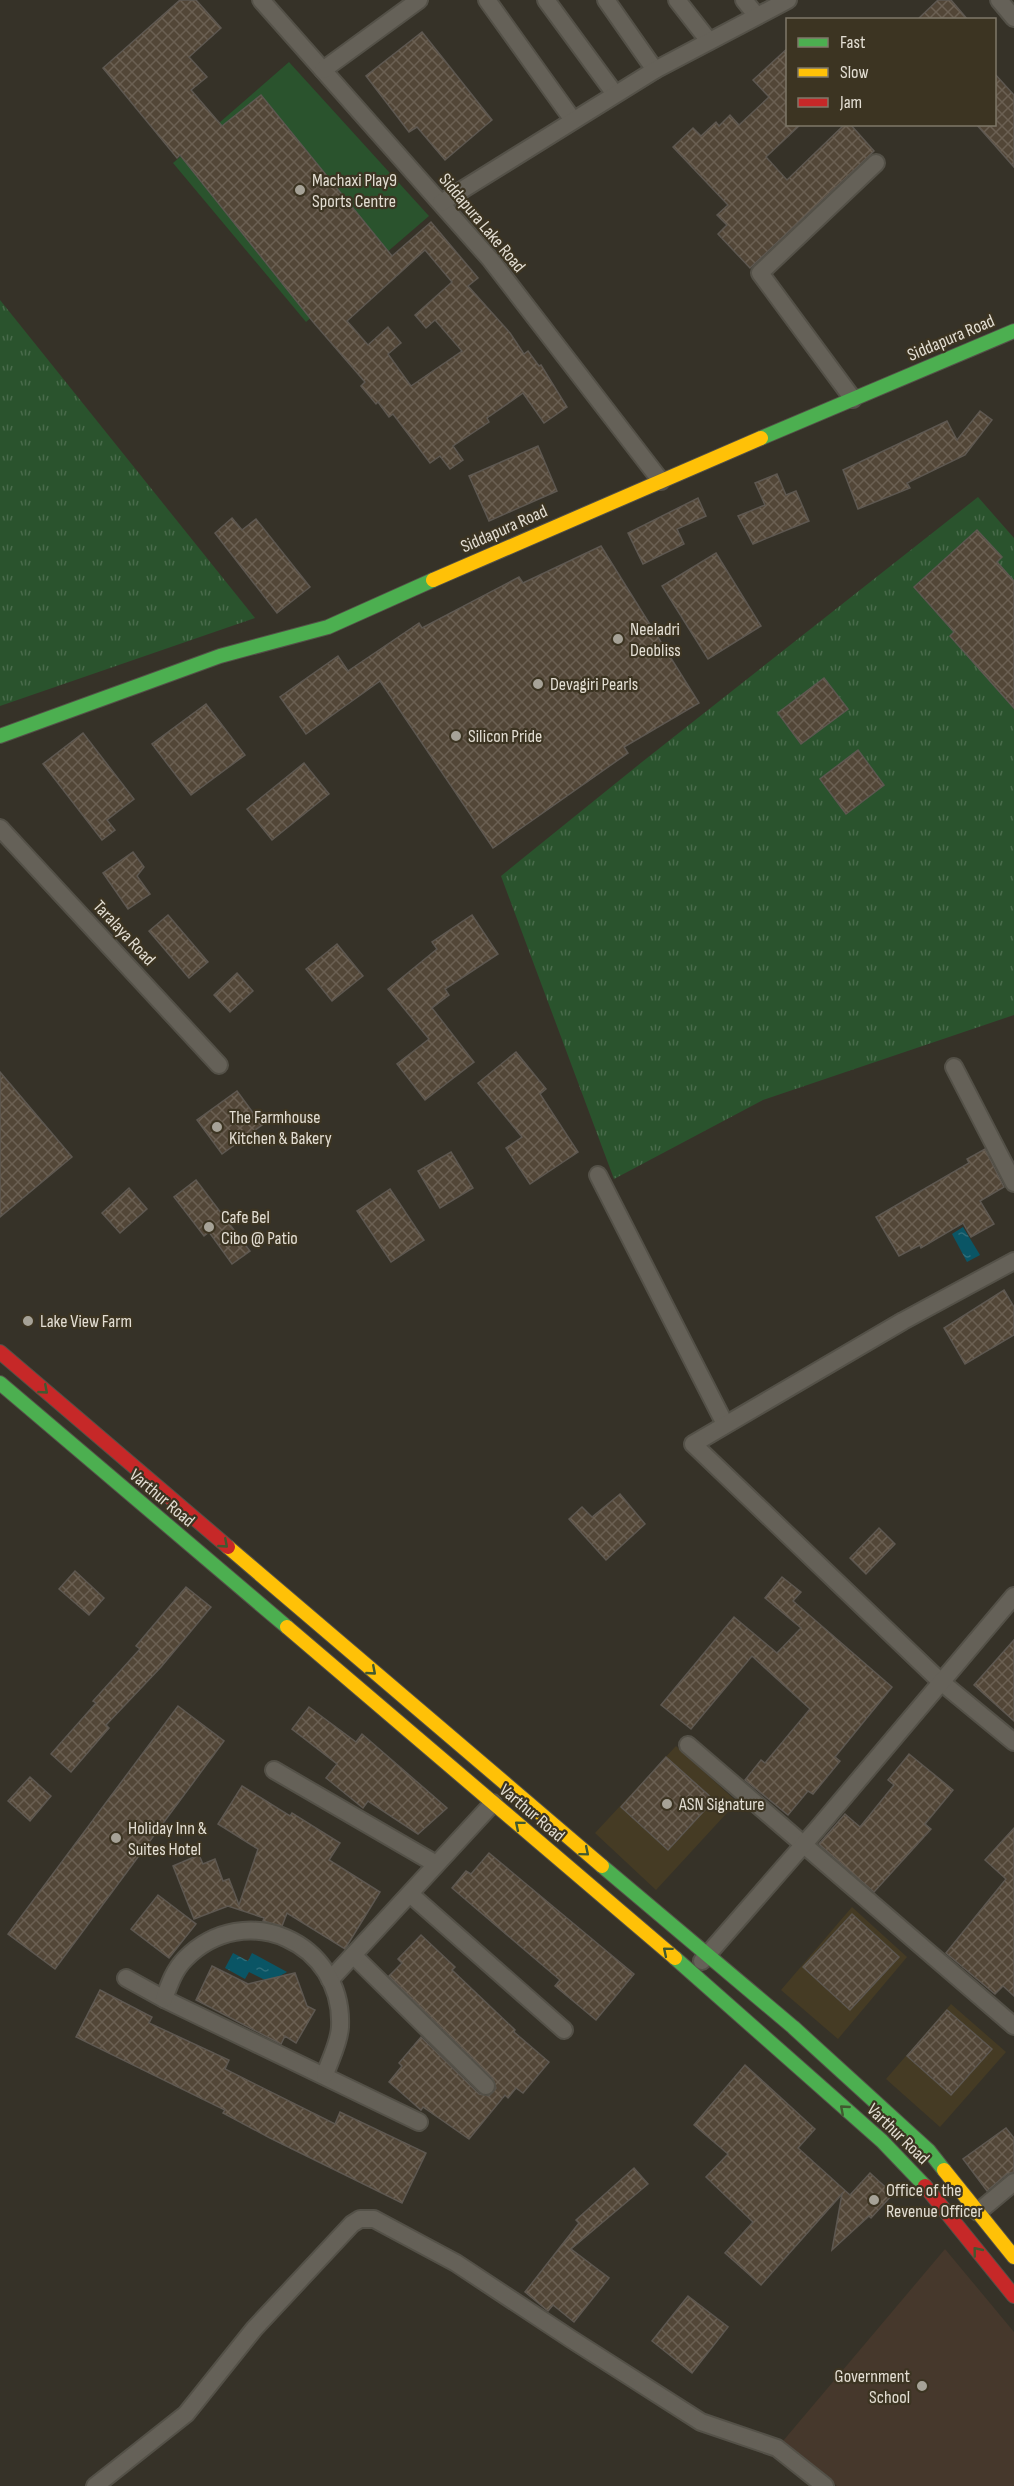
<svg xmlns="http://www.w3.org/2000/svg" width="1014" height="2486" viewBox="0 0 1014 2486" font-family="'Sofia Sans Condensed',sans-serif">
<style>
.built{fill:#453b24}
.education{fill:#46382c}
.grass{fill:url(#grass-tufts)}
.pitch{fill:#2a532d}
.water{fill:url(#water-ripples)}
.building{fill:url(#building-cross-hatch);stroke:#5e5851;stroke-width:1.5;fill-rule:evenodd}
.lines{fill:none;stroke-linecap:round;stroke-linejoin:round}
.street-casing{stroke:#545148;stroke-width:20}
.fast-casing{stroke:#545148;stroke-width:16}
.slow-casing{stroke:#545148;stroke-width:16}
.jam-casing{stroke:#545148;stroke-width:16}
.street{stroke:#656158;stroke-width:16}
.fast{stroke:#4caf50;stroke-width:14}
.slow{stroke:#ffc107;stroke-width:14}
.jam{stroke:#c62828;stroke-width:14}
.oneway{stroke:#415930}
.poi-dot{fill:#a6a297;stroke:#3c3422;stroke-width:2}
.labels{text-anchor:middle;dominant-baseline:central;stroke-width:4.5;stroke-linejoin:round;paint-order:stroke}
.poi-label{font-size:18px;fill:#e3ded3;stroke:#3c3422;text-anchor:start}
.street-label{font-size:18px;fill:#e3ded3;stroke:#3c3422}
</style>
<defs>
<pattern id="grass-tufts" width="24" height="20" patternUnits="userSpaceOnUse" patternTransform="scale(1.5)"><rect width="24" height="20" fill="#2a532d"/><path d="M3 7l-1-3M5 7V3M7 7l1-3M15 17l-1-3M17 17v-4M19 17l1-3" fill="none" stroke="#496b4b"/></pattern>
<pattern id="water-ripples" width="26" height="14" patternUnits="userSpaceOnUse" patternTransform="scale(1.5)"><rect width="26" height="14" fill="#0a5565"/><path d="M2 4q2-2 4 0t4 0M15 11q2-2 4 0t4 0" fill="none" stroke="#2e6d7a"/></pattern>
<pattern id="building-cross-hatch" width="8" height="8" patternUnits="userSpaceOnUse" patternTransform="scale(1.5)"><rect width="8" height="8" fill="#524637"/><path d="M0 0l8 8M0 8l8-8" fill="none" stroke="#6b6053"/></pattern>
</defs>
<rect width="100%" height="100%" fill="#363228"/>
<g class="built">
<polygon points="676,1746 737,1802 656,1890 595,1833"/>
<polygon points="852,1907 907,1957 838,2039 781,1990"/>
<polygon points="951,2004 1006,2052 940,2127 886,2079"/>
</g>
<polygon class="education" points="945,2249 1014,2332 1014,2486 837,2486 783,2441"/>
<g class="grass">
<polygon points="0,300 255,618 0,706"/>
<polygon points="978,497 1014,538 1014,1015 763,1100 614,1179 501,876 642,762"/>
</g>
<polygon class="pitch" points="289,62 429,216 306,322 173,163"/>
<g class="water">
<polygon points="963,1227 980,1255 967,1262 952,1234"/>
<polygon points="233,1953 248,1961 252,1953 287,1972 269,1982 249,1972 245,1979 225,1968"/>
</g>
<g class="building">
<path d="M180 0H196L221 28 189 57 207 77 191 90 222 126 261 95 392 256 431 222 478 278 468 286 510 333 524 354 528 351 539 366 541 365 567 407 544 423 523 393 487 418 489 422 453 446 463 460 450 469 440 456 430 463 393 414 389 417 378 402 376 404 361 386 365 382 314 323 180 155 177 158 103 68ZM425 250 452 282 415 315 426 328 435 320 462 351 411 386 388 354 401 343 388 327 368 345 347 321Z"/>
<polygon points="938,0 951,0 968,20 917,20"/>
<polygon points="422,32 492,120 445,160 417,127 409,132 366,76"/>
<polygon points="788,48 788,124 801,124 766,157 787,180 845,124 850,124 874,151 750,268 718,234 727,225 717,215 728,205 673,147 693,128 701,136 716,122 719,126 730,115 739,125 769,97 753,80"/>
<polygon points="994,73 1014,95 1014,167 976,124 994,124"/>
<polygon points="980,411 992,420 965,455 907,483 910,488 858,509 843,470 947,421 957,440"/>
<polygon points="538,446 557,491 489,521 469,476"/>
<polygon points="777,474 786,495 796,491 809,521 753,544 738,516 765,505 755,483"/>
<polygon points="698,498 706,516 677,529 684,544 643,564 628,533"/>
<polygon points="232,518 242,530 256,519 310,587 277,613 215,533"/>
<polygon points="977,530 1002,557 997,562 1014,581 1014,708 950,636 954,632 914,587"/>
<polygon points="601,546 699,703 624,747 628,753 493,848 380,681 306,734 280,697 338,656 348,671 419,623 422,628 519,577 523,583"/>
<polygon points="716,553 761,626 708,659 662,586"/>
<polygon points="824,678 848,709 801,744 778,713"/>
<polygon points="206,704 245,755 191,795 152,744"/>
<polygon points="83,733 134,799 107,820 115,830 102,840 43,764"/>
<polygon points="858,750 884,785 846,814 820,779"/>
<polygon points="304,763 329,794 272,840 247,809"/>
<polygon points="133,852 144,867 137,876 150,894 128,909 103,873"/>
<polygon points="168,915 208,962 189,978 149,931"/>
<polygon points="472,915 498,954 445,989 449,995 432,1008 474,1062 425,1100 397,1064 429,1039 388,989 437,949 432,942"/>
<polygon points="337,944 363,976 332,1001 306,969"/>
<polygon points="237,973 253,991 230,1012 214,995"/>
<polygon points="516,1052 546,1089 540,1094 578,1152 530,1184 506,1148 522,1137 478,1083"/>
<polygon points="0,1072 72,1157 0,1217"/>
<polygon points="237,1091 262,1125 222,1154 197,1120"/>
<polygon points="985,1149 1004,1187 980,1201 994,1224 971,1237 963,1223 921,1248 920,1245 899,1256 876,1217 969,1163 967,1159"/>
<polygon points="451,1152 473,1188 440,1208 418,1171"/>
<polygon points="196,1180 250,1251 232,1264 209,1232 204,1236 174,1197"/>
<polygon points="129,1188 147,1209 120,1233 102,1213"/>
<polygon points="390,1189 424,1240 391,1262 357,1211"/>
<polygon points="1004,1290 1014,1307 1014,1335 965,1364 944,1328"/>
<polygon points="620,1494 645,1524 606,1560 569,1519 582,1507 592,1517"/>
<polygon points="879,1528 895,1544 866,1574 850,1558"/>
<polygon points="75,1571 104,1598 89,1615 59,1589"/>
<polygon points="782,1577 801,1592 793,1601 892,1687 835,1757 840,1761 813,1794 808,1791 788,1815 745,1780 761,1760 765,1763 810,1709 752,1656 691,1729 661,1705 734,1617 777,1653 801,1628 765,1598"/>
<polygon points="186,1587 211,1607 161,1667 106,1725 109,1728 71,1772 51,1754 96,1703 93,1701 140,1649 136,1646"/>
<polygon points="1014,1640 1014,1721 974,1685"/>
<polygon points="178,1706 224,1741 55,1969 8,1934"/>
<polygon points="309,1707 356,1742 362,1734 447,1808 418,1834 368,1801 363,1808 326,1778 337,1764 292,1729"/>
<polygon points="909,1754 953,1790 925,1824 931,1829 874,1892 819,1844 845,1814 860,1827 894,1785 888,1780"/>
<polygon points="666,1757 714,1800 668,1850 621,1807"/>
<polygon points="30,1777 51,1796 30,1821 8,1801"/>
<polygon points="242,1786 290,1816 292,1813 340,1843 329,1860 380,1892 345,1949 287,1913 282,1926 263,1921 264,1918 228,1906 194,1919 173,1866 199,1855 203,1864 215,1859 223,1881 229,1879 239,1905 258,1849 218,1824"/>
<polygon points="1014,1828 1014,1996 1003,1986 995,1994 946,1953 1006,1879 985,1860"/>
<polygon points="489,1853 634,1974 596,2020 555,1986 560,1980 452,1888 466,1871 471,1874"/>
<polygon points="158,1895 196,1924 169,1958 131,1929"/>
<polygon points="852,1914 899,1957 850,2010 803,1967"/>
<polygon points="421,1935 455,1967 452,1970 515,2030 514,2032 549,2062 523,2093 516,2088 508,2098 505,2095 469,2139 423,2107 421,2110 389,2082 402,2066 399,2063 421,2037 479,2094 489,2096 496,2088 493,2079 389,1976 402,1963 398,1959"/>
<polygon points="212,1966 248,1984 295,1973 307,2006 315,2010 296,2043 285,2036 281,2044 196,2000"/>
<polygon points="100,1990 152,2017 149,2023 229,2060 225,2069 335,2124 340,2112 426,2153 402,2203 270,2138 223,2113 225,2110 76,2037"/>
<polygon points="947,2010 992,2049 951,2095 907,2056"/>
<polygon points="745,2065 815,2129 798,2148 850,2195 870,2173 893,2194 871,2218 869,2216 832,2250 842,2194 761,2285 725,2253 753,2222 706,2177 728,2154 694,2125"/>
<polygon points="1006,2128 1014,2138 1014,2172 1007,2174 987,2191 963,2159"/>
<polygon points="634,2168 648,2184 571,2249 609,2278 574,2322 553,2305 548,2311 525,2292 579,2223 576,2220"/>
<polygon points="688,2296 728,2327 692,2373 652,2341"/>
</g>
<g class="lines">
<g class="street-casing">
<g id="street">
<polyline points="261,0 490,259 661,481"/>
<polyline points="487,0 573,120"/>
<polyline points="546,0 615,94"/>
<polyline points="606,0 655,70"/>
<polyline points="677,0 709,41"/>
<polyline points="744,0 756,15"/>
<polyline points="999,0 1014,18"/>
<polyline points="323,70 419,0"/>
<polyline points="441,203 655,70 788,0"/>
<polyline points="853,399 760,273 876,163"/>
<polyline points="0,828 219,1065"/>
<polyline points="954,1067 1014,1183"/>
<polyline points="598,1175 725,1424"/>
<polyline points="1014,1261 903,1321 693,1444 940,1681 1014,1742"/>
<polyline points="688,1745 1014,2026"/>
<polyline points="274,1770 436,1864"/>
<polyline points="410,1894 564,2030"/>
<polyline points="353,1955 486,2086"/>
<polyline points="702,1961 818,1828 1014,1596"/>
<polyline points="126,1978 164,1999 419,2122"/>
<polyline points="330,1980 493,1803"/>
<path d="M164 1999C169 1985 174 1970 185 1959 245 1898 344 1942 340 2027 339 2044 330 2059 325 2075"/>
<polyline points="978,2212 1014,2182"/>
<polyline points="95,2486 186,2414 254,2329 352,2224 360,2219 374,2219 456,2263 571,2339 701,2422 777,2448 825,2486"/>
</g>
</g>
<g class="fast-casing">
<g id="fast">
<polyline points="761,438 1014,331"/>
<polyline points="0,736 220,656 328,627 433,580"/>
<polyline points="0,1383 287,1627"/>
<polyline points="602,1866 793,2027 929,2151 944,2170"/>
<polyline points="675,1958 882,2141 925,2186"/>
</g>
</g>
<g class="slow-casing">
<g id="slow">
<polyline points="433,580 761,438"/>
<polyline points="228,1547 602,1866"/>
<polyline points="287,1627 675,1958"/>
<polyline points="944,2170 1014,2257"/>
</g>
</g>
<g class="jam-casing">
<g id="jam">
<polyline points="0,1352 228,1547"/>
<polyline points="925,2186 1014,2296"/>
</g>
</g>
<use href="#street" class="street"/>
<use href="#fast" class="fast"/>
<use href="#slow" class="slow"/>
<use href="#jam" class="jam"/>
</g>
<defs><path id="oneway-chevron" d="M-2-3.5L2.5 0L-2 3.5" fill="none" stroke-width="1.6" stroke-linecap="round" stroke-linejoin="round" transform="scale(1.5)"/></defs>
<g class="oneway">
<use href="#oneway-chevron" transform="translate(44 1390) rotate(41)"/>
<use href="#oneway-chevron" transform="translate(224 1544) rotate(41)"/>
<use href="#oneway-chevron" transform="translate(372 1671) rotate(41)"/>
<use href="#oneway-chevron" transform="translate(519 1825) rotate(-140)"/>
<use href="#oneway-chevron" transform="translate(585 1852) rotate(40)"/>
<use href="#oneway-chevron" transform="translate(667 1951) rotate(-140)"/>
<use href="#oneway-chevron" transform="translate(844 2109) rotate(-139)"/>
<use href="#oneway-chevron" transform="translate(977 2251) rotate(-129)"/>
</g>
<g class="poi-dot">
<circle cx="300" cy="190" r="6"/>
<circle cx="618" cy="639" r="6"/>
<circle cx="538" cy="684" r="6"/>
<circle cx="456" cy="736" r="6"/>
<circle cx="217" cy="1127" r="6"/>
<circle cx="209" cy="1227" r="6"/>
<circle cx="28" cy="1321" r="6"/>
<circle cx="667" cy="1804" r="6"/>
<circle cx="116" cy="1838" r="6"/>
<circle cx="874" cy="2200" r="6"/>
<circle cx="922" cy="2386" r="6"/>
</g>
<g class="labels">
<g class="poi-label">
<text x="312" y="180">Machaxi Play9<tspan x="312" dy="21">Sports Centre</tspan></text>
<text x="630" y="629">Neeladri<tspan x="630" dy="21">Deobliss</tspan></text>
<text x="550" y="684">Devagiri Pearls</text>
<text x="468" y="736">Silicon Pride</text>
<text x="229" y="1117">The Farmhouse<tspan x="229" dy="21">Kitchen &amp; Bakery</tspan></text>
<text x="221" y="1217">Cafe Bel<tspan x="221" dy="21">Cibo @ Patio</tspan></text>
<text x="40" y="1321">Lake View Farm</text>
<text x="679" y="1804">ASN Signature</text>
<text x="128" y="1828">Holiday Inn &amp;<tspan x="128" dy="21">Suites Hotel</tspan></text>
<text x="886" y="2190">Office of the<tspan x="886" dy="21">Revenue Officer</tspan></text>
<text x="910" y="2376" text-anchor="end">Government<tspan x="910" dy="21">School</tspan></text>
</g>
<g class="street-label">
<text transform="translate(482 223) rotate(50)">Siddapura Lake Road</text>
<text transform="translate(951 338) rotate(-23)">Siddapura Road</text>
<text transform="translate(504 529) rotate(-24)">Siddapura Road</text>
<text transform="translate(124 933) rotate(47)">Taralaya Road</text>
<text transform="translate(162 1498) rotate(40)">Varthur Road</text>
<text transform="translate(532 1813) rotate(40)">Varthur Road</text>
<text transform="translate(898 2134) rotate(44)">Varthur Road</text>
</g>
</g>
<rect x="786" y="18" width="210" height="108" fill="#3c3422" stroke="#7f7869" stroke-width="1.5"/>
<rect x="798" y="38" width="30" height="9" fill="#4caf50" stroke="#7f7869" stroke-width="1.5"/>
<text x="840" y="48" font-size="18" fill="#e3ded3">Fast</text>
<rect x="798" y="68" width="30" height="9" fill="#ffc107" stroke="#7f7869" stroke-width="1.5"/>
<text x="840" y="78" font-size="18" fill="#e3ded3">Slow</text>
<rect x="798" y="98" width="30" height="9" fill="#c62828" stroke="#7f7869" stroke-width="1.5"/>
<text x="840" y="108" font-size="18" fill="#e3ded3">Jam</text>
</svg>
